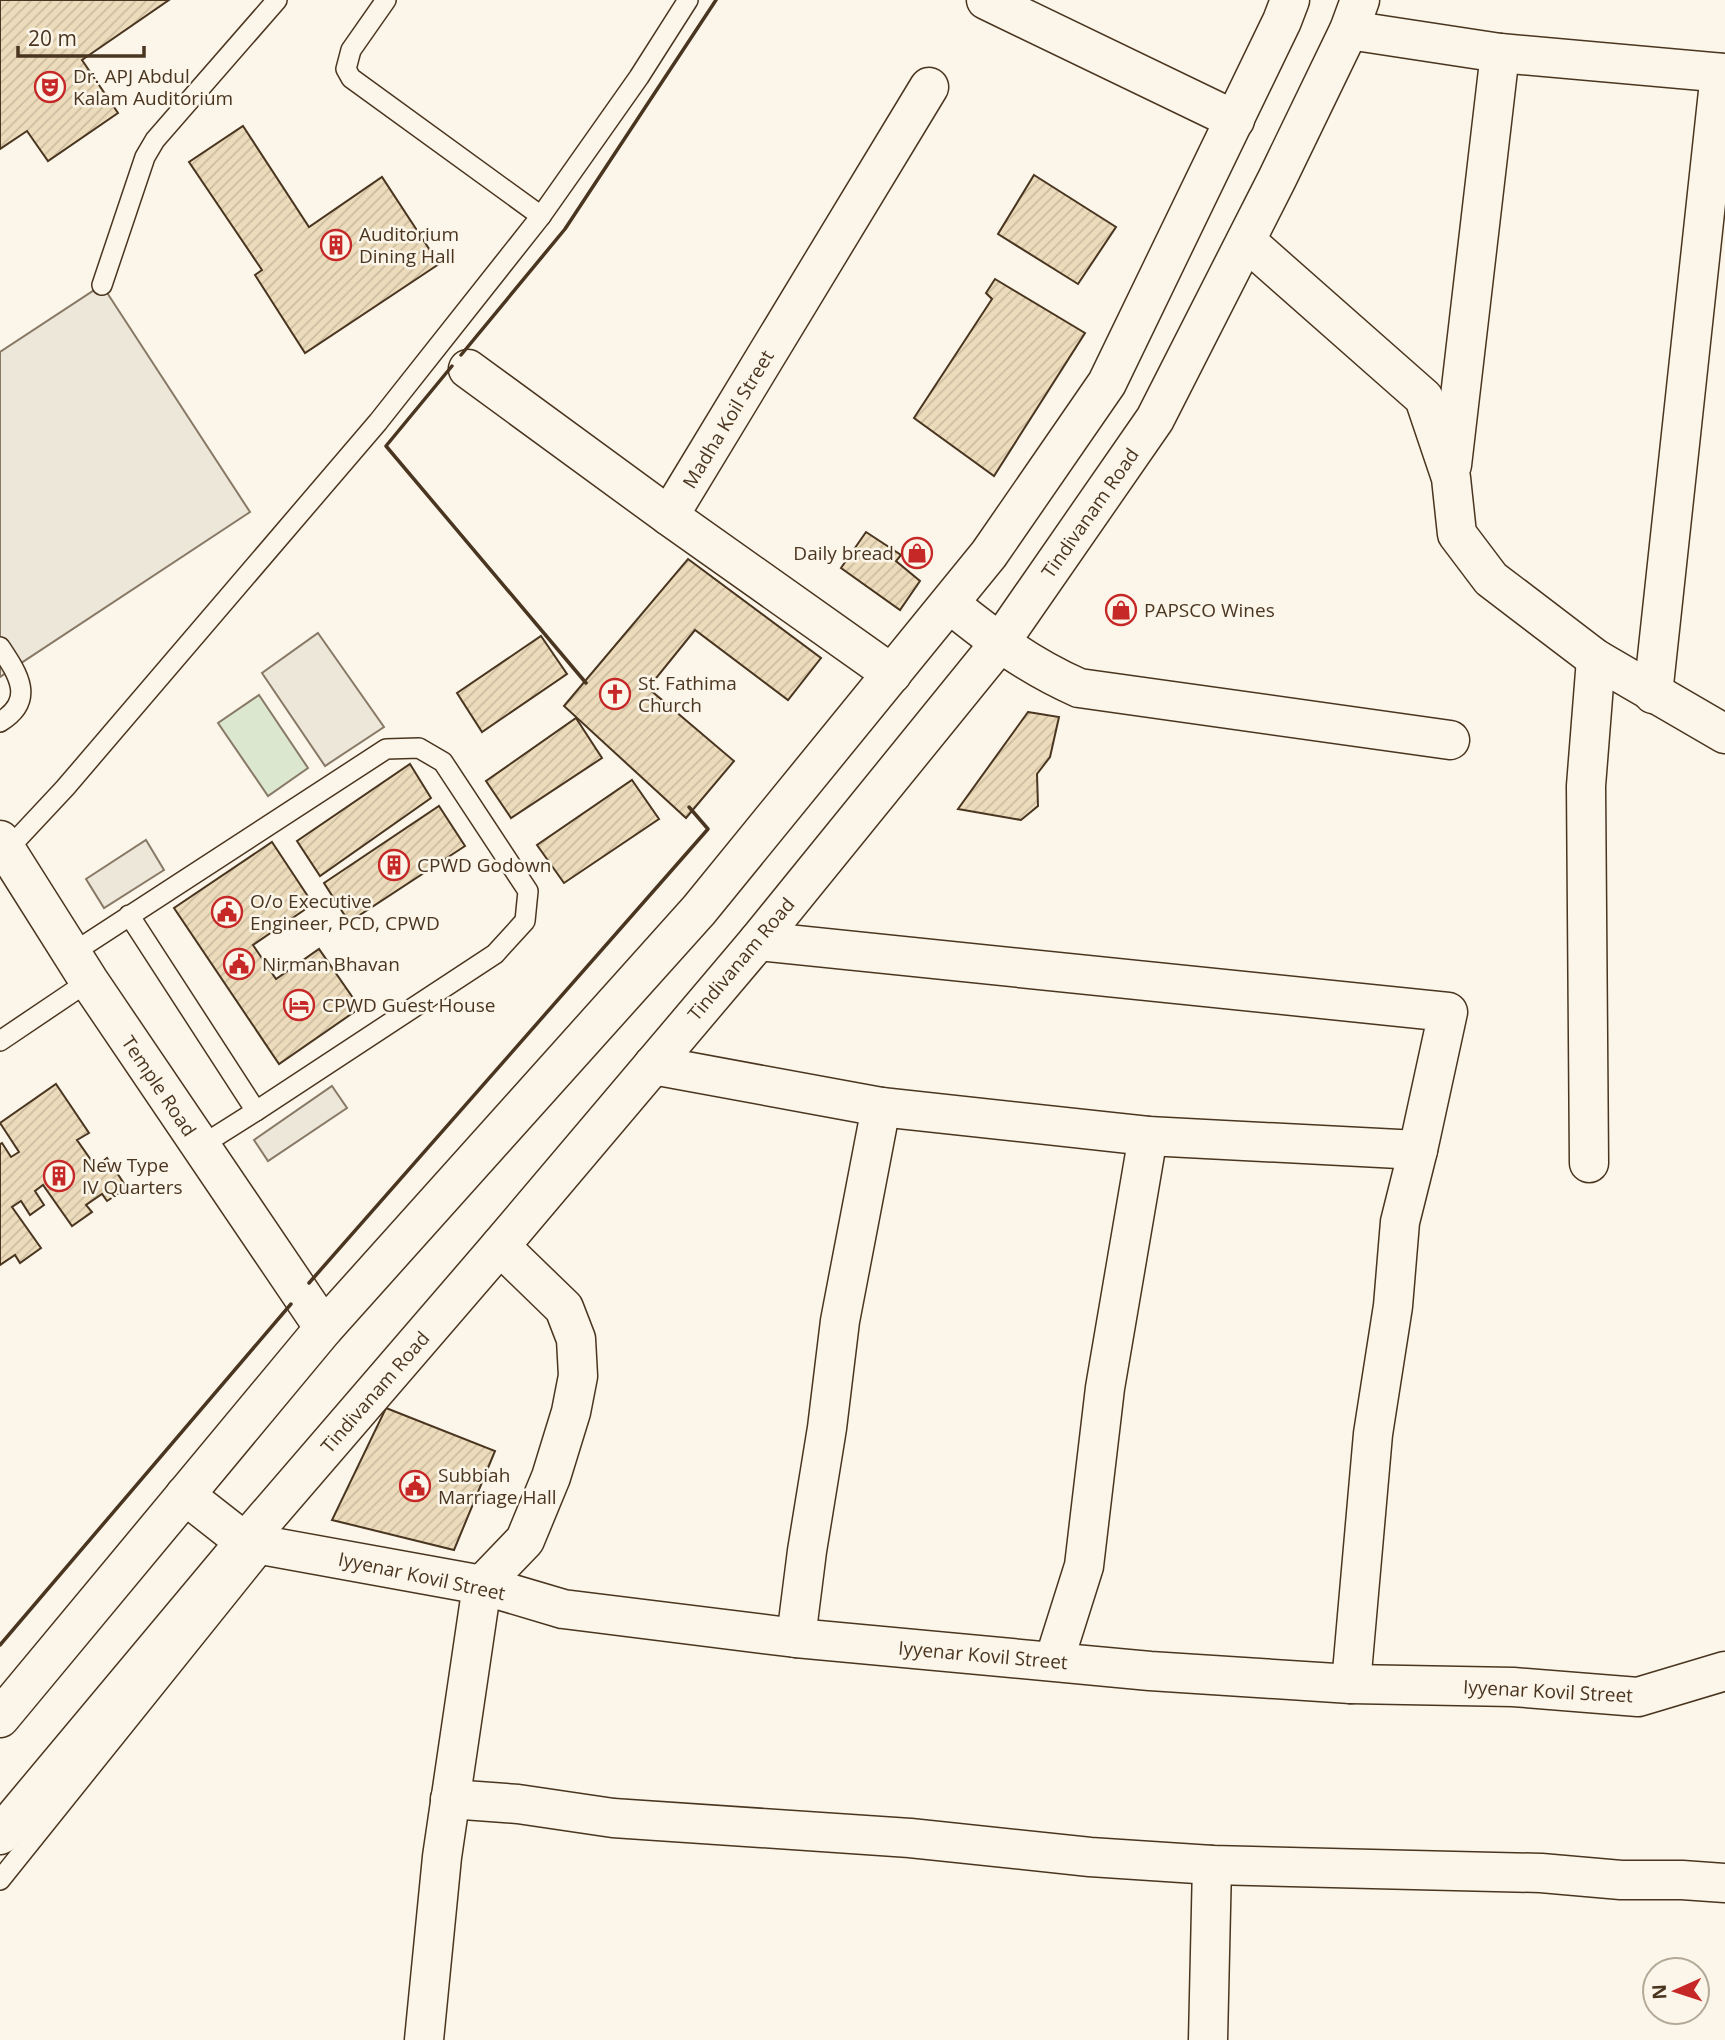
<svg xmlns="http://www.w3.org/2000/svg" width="1725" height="2040" viewBox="0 0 1725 2040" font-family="'Open Sans',sans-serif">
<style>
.pitch{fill:#dce7d0;stroke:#887966;stroke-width:2}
.parking{fill:#ede7d9;stroke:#887966;stroke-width:2}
.building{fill:url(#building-hatch);stroke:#4a3520;stroke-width:2}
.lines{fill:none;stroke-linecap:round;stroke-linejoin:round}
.lane-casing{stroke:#4a3520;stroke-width:22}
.street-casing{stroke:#4a3520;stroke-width:41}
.highway-casing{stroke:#4a3520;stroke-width:41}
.lane{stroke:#fbf6e9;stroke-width:19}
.street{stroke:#fbf6e9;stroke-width:38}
.highway{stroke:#fbf6e9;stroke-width:38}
.wall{stroke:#4a3520;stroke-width:3.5}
.labels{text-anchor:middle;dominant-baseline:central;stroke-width:5;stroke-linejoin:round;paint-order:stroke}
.poi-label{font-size:19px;fill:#4a3520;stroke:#fbf6e9;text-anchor:start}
.street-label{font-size:19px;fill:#4a3520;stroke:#fbf6e9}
</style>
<defs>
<pattern id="building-hatch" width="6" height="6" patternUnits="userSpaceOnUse" patternTransform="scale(1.75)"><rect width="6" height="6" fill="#ecdcbc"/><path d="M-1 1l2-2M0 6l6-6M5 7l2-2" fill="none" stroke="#ccbda1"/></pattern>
</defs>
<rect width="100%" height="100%" fill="#fbf6e9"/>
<polygon class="pitch" points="259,695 308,768 268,796 218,723"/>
<g class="parking">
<polygon points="102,285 250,512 0,677 0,352"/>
<polygon points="318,633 384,727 325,766 262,673"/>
<polygon points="146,840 164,870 104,908 86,879"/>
<polygon points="332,1086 347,1108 268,1161 254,1140"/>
</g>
<g class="building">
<polygon points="0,0 169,0 82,60 118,113 48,161 27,131 0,149"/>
<polygon points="243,126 309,227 382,177 439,264 305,353 255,275 262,270 189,162"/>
<polygon points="1034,175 1116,227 1078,284 998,234"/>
<polygon points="995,279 1085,333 994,476 914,418 992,299 986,293"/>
<polygon points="866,532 901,555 896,561 920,581 900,610 841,568"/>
<polygon points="688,559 821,658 788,700 695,630 648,688 734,761 686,818 564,706"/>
<polygon points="541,636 567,674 482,732 457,693"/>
<polygon points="1028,712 1059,717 1050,757 1037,774 1038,806 1021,820 958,809"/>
<polygon points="576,718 602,758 511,818 486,781"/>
<polygon points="410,764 431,798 320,876 297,841"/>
<polygon points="632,780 659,819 564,883 537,845"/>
<polygon points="439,806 465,846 349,922 324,883"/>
<polygon points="272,842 313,904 253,945 276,979 319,949 360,1008 279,1064 174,908"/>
<polygon points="56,1084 89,1133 77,1140 96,1167 107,1158 127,1188 107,1201 102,1194 86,1205 92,1212 72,1226 43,1185 35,1191 44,1205 30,1215 21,1201 12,1207 41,1248 20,1263 15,1255 0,1265 0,1144 2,1143 11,1157 19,1152 0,1123"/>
<polygon points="386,1408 495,1451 454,1550 332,1520"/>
</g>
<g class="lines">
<g class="lane-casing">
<g id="lane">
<polyline points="386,0 351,50 346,69 351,78 541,216"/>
<polyline points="102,285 145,157 155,140 277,0"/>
<path d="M0 647C18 674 36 700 0 722"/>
<polyline points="7,850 65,788 378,422 541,216 639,77 688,0"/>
<polyline points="71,954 386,749 419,748 443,762 528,891 525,921 495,954 256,1111 129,915"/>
<polyline points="0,1041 89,981"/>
<polyline points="199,1147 256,1111"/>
<polyline points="0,1880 268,1546"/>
</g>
</g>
<g class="street-casing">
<g id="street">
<polyline points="986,0 1235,120"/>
<polyline points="1349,30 1500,53 1725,73"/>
<polyline points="1246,241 1424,398 1451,478 1457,534 1491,579 1596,659 1725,734"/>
<polyline points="468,369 669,516"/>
<polyline points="1452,465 1500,53"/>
<path d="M950 604C992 638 1029 666 1079 688L1450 740"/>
<polyline points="892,674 669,516 929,87"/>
<polyline points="1653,694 1720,73"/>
<polyline points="0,840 89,981 324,1328"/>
<polyline points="758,941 1448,1012 1418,1150 1400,1222 1393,1306 1373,1434 1351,1684"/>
<polyline points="653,1065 881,1107 1148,1136 1418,1150"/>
<polyline points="1589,1163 1586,786 1596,659"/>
<polyline points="185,1495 245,1542 482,1585 563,1609 796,1638 1150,1671 1351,1684 1513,1687 1638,1697 1725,1671"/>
<polyline points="796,1638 807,1551 827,1428 840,1321 881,1107"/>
<polyline points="1054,1661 1084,1566 1105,1388 1148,1136"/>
<polyline points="450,1799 518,1804 613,1818 910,1838 1090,1857 1212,1865 1541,1873 1621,1880 1682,1880 1725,1883"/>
<polyline points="424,2040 442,1857 482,1585 525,1540 551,1477 571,1412 578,1376 576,1339 564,1308 500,1246"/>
<polyline points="1208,2040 1212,1865"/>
</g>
</g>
<g class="highway-casing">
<g id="highway">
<polyline points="0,1718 324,1328 699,910 989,554 1107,383 1282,21 1290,0"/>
<polyline points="0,1835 245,1542 500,1246 758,941 999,644 1155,419 1277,179 1349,30 1360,0"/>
</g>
</g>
<use href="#lane" class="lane"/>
<use href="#street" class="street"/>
<use href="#highway" class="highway"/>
<g class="wall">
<polyline points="461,355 565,229 716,0"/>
<polyline points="452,366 386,446 586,683"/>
<polyline points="309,1283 708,829 689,807"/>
<polyline points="0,1645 291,1304"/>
</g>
</g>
<defs>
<g id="theatre-ring" transform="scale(1.575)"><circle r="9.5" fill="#fbf6e9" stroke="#c62828" stroke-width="1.5"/><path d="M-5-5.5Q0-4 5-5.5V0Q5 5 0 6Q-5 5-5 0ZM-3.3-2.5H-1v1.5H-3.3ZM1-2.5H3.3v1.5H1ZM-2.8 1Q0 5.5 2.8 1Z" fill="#c62828"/></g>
<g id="building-ring" transform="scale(1.575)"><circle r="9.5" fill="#fbf6e9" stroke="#c62828" stroke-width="1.5"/><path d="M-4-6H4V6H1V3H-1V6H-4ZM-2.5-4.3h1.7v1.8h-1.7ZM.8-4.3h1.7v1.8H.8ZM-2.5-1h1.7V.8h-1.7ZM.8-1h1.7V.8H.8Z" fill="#c62828"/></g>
<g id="shop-ring" transform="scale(1.575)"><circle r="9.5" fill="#fbf6e9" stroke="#c62828" stroke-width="1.5"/><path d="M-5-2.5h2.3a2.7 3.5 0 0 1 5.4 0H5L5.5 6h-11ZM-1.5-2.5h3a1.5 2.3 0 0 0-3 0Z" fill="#c62828"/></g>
<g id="church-ring" transform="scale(1.575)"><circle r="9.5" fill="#fbf6e9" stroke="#c62828" stroke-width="1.5"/><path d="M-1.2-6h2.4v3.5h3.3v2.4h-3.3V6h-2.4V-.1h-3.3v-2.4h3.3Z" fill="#c62828"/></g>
<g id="civic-ring" transform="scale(1.575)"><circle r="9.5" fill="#fbf6e9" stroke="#c62828" stroke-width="1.5"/><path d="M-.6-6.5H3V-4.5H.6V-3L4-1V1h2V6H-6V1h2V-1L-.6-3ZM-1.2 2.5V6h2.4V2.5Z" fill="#c62828"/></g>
<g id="hotel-ring" transform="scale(1.575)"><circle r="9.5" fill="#fbf6e9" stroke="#c62828" stroke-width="1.5"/><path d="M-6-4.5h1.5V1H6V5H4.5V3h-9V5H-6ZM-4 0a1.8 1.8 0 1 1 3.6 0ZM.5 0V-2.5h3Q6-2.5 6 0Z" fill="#c62828"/></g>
</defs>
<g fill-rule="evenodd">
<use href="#theatre-ring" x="50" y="87"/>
<use href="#building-ring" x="336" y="245"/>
<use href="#shop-ring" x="917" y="553"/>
<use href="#shop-ring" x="1121" y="610"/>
<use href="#church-ring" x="615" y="694"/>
<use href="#building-ring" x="394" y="865"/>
<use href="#civic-ring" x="227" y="912"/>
<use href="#civic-ring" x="239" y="964"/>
<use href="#hotel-ring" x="299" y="1005"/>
<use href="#building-ring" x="59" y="1176"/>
<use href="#civic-ring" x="415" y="1486"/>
</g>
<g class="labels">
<g class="poi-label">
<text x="73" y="76">Dr. APJ Abdul<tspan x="73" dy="22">Kalam Auditorium</tspan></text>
<text x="359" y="234">Auditorium<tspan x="359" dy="22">Dining Hall</tspan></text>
<text x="894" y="553" text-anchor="end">Daily bread</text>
<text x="1144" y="610">PAPSCO Wines</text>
<text x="638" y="683">St. Fathima<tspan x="638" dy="22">Church</tspan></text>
<text x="417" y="865">CPWD Godown</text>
<text x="250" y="901">O/o Executive<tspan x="250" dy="22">Engineer, PCD, CPWD</tspan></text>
<text x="262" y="964">Nirman Bhavan</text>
<text x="322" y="1005">CPWD Guest House</text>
<text x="82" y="1165">New Type<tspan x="82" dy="22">IV Quarters</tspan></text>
<text x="438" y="1475">Subbiah<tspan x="438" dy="22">Marriage Hall</tspan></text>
</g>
<g class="street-label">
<text transform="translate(728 419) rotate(-59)">Madha Koil Street</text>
<text transform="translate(1090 513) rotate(-55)">Tindivanam Road</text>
<text transform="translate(741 959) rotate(-50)">Tindivanam Road</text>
<text transform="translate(159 1086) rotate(56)">Temple Road</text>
<text transform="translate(375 1392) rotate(-49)">Tindivanam Road</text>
<text transform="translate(422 1576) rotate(12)">Iyyenar Kovil Street</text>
<text transform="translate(983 1655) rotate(5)">Iyyenar Kovil Street</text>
<text transform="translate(1548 1691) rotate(3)">Iyyenar Kovil Street</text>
</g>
</g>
<g transform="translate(1676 1991) rotate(267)"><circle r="33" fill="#fbf6e9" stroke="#b4a999" stroke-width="2"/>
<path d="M0-5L12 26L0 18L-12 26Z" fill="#c62828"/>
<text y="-10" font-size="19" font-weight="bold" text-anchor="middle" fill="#4a3520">N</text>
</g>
<path d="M18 46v10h126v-10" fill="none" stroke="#4a3520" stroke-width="3.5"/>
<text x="28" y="46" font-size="21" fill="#4a3520" stroke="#fbf6e9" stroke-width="5" paint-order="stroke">20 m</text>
</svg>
